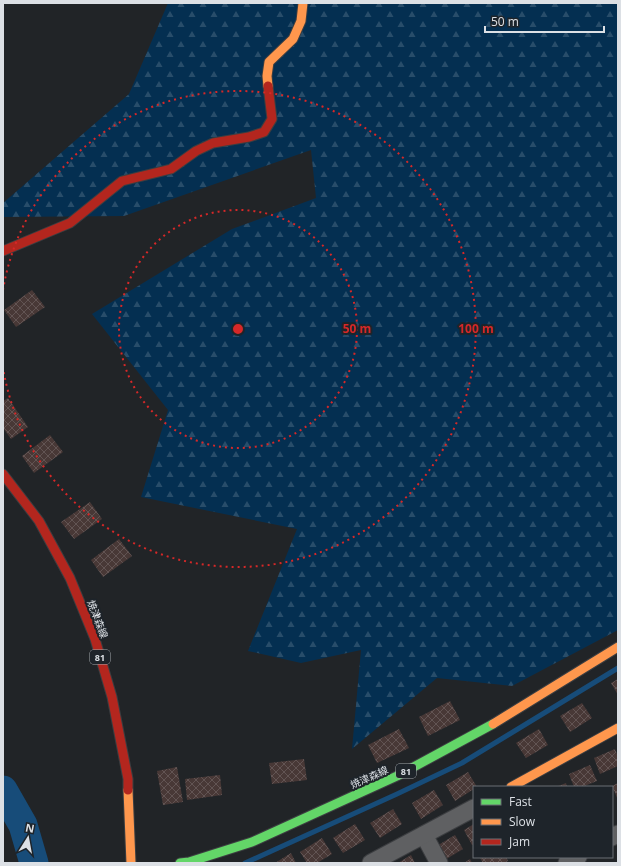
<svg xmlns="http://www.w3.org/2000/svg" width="621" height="866" viewBox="0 0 621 866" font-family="'Open Sans','Noto Sans JP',sans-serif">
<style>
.forest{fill:url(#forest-firs)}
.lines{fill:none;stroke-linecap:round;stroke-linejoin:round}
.stream{stroke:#174c79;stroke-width:5}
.river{stroke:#174c79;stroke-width:29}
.building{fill:url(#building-cross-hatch)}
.street-casing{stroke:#3c3e41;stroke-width:19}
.fast-casing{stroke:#3c3e41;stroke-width:11}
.slow-casing{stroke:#3c3e41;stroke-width:11}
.jam-casing{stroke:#3c3e41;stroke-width:11}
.street{stroke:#5f6062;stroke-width:17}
.fast{stroke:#63d668;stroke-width:9}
.slow{stroke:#ff974d;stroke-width:9}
.jam{stroke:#b3261e;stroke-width:9}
.ring{fill:none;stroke:#d62828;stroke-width:2;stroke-dasharray:2 4}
.labels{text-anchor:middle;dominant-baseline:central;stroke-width:4;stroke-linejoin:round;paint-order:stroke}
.shield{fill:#1e242a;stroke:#a3a8ad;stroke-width:1}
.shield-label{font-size:9px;font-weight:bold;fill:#dce0e5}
.street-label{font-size:10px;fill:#dce0e5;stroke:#1e242a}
.centre{fill:#d62828;stroke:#1e242a;stroke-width:2}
.ring-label{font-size:12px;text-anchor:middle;font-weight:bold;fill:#d62828;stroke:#1e242a;stroke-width:4;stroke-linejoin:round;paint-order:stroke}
</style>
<defs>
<pattern id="forest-firs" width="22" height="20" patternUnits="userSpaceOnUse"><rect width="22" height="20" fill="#042f51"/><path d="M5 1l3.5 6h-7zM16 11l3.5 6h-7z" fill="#284d6a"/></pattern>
<pattern id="building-cross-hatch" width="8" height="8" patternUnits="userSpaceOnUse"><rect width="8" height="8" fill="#483836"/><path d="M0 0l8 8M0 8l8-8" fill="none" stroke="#625453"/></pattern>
</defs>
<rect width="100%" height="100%" fill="#212427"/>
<polygon class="forest" points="168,3 618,3 618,630 512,686 437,678 352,749 361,650 301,663 248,651 297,529 141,497 168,410 92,314 232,229 316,198 311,150 124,216 3,217 3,203 129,94"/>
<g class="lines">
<polyline class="stream" points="245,863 397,794 462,763 618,668"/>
<polyline class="river" points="3,790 23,825 34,863"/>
</g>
<g class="building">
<polygon points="32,290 45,307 16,327 4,310"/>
<polygon points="8,398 28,427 11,439 3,428 3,401"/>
<polygon points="50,435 63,452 34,473 22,456"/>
<polygon points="90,502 102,519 74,539 61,522"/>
<polygon points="119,539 132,556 103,577 91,560"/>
<polygon points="618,679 618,695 611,683"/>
<polygon points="450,701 460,720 428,736 419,717"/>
<polygon points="582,703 592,718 570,732 560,716"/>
<polygon points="399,729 409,748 377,763 368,745"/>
<polygon points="539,729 548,745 526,758 516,743"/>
<polygon points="615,749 618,757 618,766 600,774 594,758"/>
<polygon points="304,759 307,780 272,784 269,763"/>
<polygon points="590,765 597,781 582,787 574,787 569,774"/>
<polygon points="177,767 183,802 163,805 157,771"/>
<polygon points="468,772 477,787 474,787 474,789 455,801 446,785"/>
<polygon points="220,775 222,795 187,800 185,779"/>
<polygon points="566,783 567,787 556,787"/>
<polygon points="618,783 618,800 612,786"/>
<polygon points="434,790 443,805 421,819 412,803"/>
<polygon points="393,809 402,824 380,838 370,823"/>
<polygon points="355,824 365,840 343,853 333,838"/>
<polygon points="474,824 474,844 472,845 464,830"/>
<polygon points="455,835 463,849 443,861 435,847"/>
<polygon points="322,838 332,854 317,863 307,863 300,852"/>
<polygon points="291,853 296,863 275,863"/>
<polygon points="411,855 415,863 398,863"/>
<polygon points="481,857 506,857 508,861 504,863 483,863 480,858"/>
<polygon points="470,859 472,863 464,863"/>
</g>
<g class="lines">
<g class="street-casing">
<g id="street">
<polyline points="424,835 439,863"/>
<polyline points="612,837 618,834"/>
<polyline points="371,863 474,808"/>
<polyline points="567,863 578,857"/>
</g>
</g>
<g class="fast-casing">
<polyline id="fast" points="180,863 189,862 252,842 397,776 493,724"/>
</g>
<g class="slow-casing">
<g id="slow">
<polyline points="268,86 267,76 269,62 293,39 301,21 303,3"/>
<polyline points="493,724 618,647"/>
<polyline points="511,787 618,728"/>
<polyline points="128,790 131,863"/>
</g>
</g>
<g class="jam-casing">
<g id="jam">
<polyline points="3,251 70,223 122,181 171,169 196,151 213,143 249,137 264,132 272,119 268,86"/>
<polyline points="3,474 39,521 70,578 95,639 112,697 128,779 128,790"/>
</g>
</g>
<use href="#street" class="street"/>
<use href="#fast" class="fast"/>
<use href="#slow" class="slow"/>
<use href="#jam" class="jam"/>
</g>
<g class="ring">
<circle cx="238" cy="329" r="119"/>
<path d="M3 290A238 238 0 1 1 3 368"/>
</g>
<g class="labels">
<g class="shield">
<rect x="90" y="650" width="20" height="14" rx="3"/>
<rect x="396" y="764" width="20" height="14" rx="3"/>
</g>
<g class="shield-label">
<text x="100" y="657">81</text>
<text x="406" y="771">81</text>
</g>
<g class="street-label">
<text transform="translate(98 619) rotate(69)">焼津森線</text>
<text transform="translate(369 777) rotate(-24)">焼津森線</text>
</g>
</g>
<circle cx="238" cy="329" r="6" class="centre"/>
<g class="ring-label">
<text x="357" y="333">50 m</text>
<text x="476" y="333">100 m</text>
</g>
<rect width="621" height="866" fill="none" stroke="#dce0e5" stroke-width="8"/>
<rect x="473" y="786" width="140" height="72" fill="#1e242a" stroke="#6a6f75"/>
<rect x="481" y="799" width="20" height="6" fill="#63d668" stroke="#6a6f75"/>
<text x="509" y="806" font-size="12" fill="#dce0e5">Fast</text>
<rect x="481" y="819" width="20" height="6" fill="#ff974d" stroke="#6a6f75"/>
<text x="509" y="826" font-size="12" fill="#dce0e5">Slow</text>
<rect x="481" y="839" width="20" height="6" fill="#b3261e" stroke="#6a6f75"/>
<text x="509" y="846" font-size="12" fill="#dce0e5">Jam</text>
<g transform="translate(28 838) rotate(11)" stroke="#1e242a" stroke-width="3" paint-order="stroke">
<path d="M0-3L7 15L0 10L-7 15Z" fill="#dce0e5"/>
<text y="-6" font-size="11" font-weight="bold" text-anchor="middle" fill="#dce0e5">N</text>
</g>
<path d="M485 26v6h119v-6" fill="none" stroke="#dce0e5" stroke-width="2"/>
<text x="491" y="26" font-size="12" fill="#dce0e5" stroke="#1e242a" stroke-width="3" paint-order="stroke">50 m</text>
</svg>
